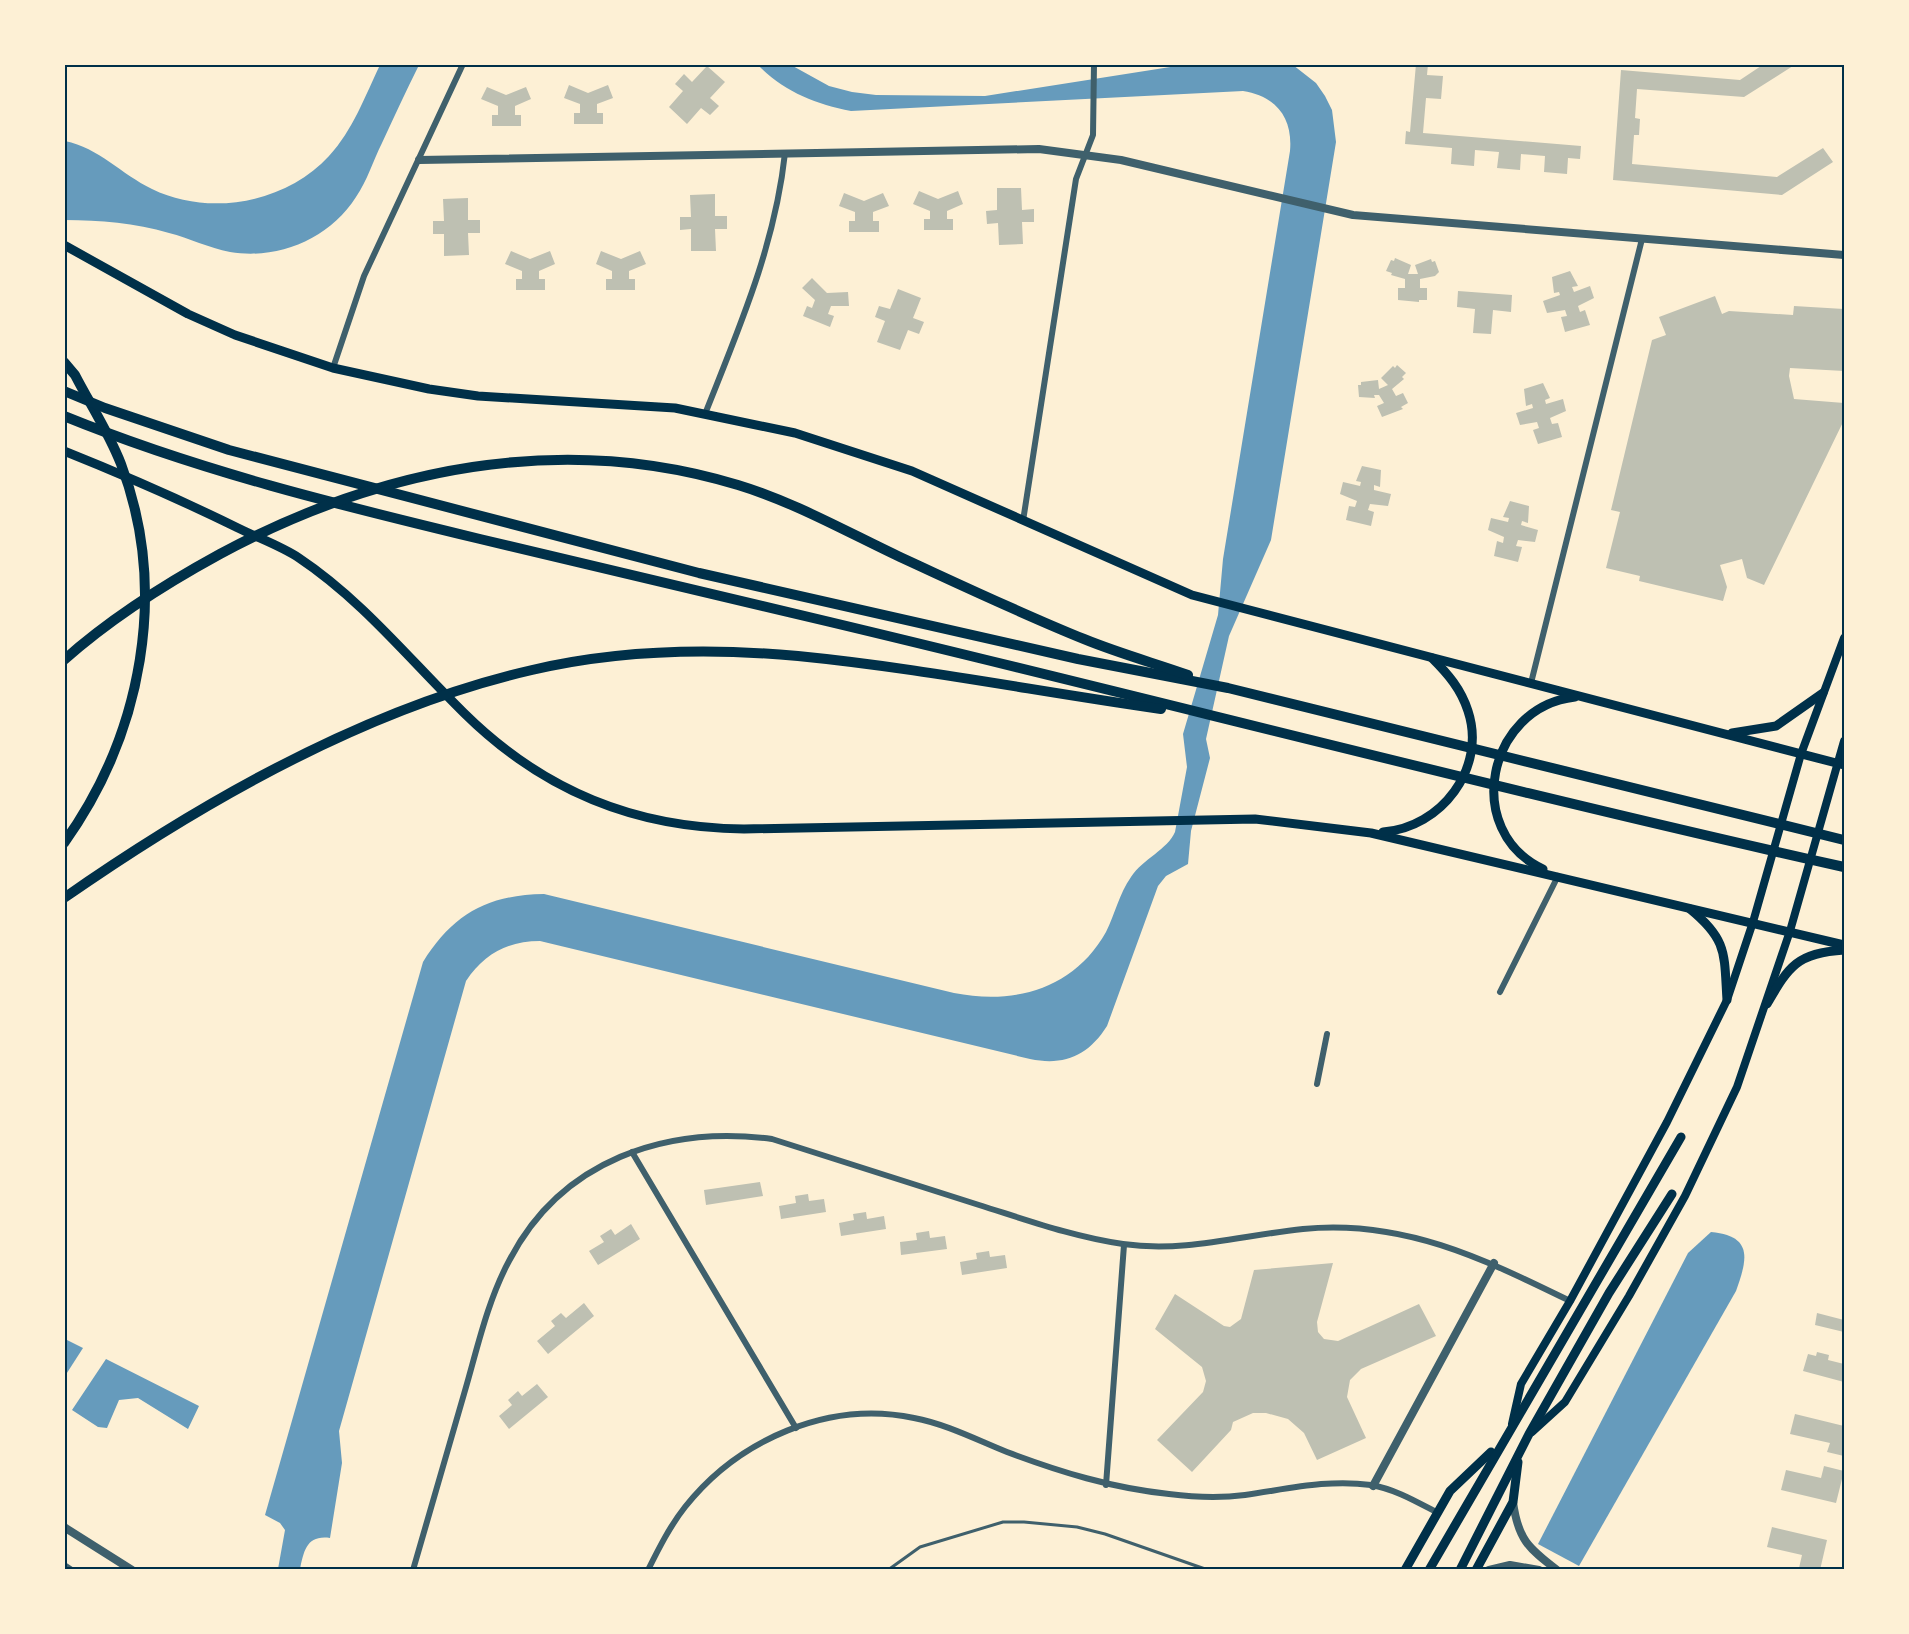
<svg xmlns="http://www.w3.org/2000/svg" width="1909" height="1634" viewBox="0 0 1909 1634" font-family="'DM Sans',sans-serif">
<style>
.water{fill:#669bbc}
.building{fill:#bec0b2}
.lines{fill:none;stroke-linecap:round;stroke-linejoin:round}
.service{stroke:#3f606c;stroke-width:3}
.minor{stroke:#3f606c;stroke-width:6}
.tertiary{stroke:#3f606c;stroke-width:8}
.secondary{stroke:#003049;stroke-width:8}
.primary{stroke:#003049;stroke-width:9}
.motorway{stroke:#003049;stroke-width:10}
.neatline{fill:none;stroke:#003049;stroke-width:2}
</style>
<rect width="100%" height="100%" fill="#fdf0d5"/>
<g class="water">
<path d="M380 65H419C406 91 394 117 382 143 373 161 367 181 356 197 329 239 279 260 230 252 209 248 189 238 169 233 135 223 100 220 65 220V141C99 148 121 174 152 189 209 217 286 203 329 156 353 130 365 96 380 65Z"/>
<path d="M758 65H791L829 86 852 92 876 95 985 96 1183 65H1293L1316 83 1325 96 1332 110 1336 142 1271 540 1229 636 1206 739 1210 758 1191 831 1188 864 1166 876 1158 886 1107 1026C1088 1056 1064 1066 1030 1059L540 941C508 941 484 954 466 981L339 1431 342 1463 330 1538C307 1535 304 1550 300 1569H278L285 1530 280 1523 265 1515 423 962C453 914 487 895 544 894L954 993C1015 1005 1074 989 1106 932 1115 914 1119 894 1131 877 1143 859 1168 849 1175 832L1187 767 1183 734 1218 615 1223 559 1290 151C1293 118 1276 96 1243 91L851 111C815 104 783 91 758 65Z"/>
<path d="M1711 1232C1754 1236 1747 1260 1736 1291L1579 1566 1538 1544 1688 1253Z"/>
<polygon points="65,1339 83,1348 65,1376"/>
<polygon points="106,1359 199,1406 188,1429 138,1398 119,1400 107,1428 98,1427 72,1410"/>
</g>
<g class="building">
<polygon points="1416,64 1428,64 1427,75 1443,76 1441,99 1426,98 1423,133 1581,146 1580,159 1568,158 1567,174 1544,172 1545,156 1521,154 1520,170 1497,168 1499,152 1475,150 1474,166 1451,164 1452,148 1405,144 1406,131 1410,132"/>
<polygon points="1764,64 1796,64 1744,97 1637,89 1635,118 1640,119 1639,135 1634,135 1632,164 1777,177 1823,148 1833,162 1782,195 1613,180 1621,70 1740,80"/>
<polygon points="707,66 725,82 710,98 719,106 710,115 701,108 687,124 669,107 683,91 675,84 684,74 692,82"/>
<polygon points="569,85 588,93 608,85 613,98 597,104 597,113 603,113 603,124 574,124 574,113 580,113 580,104 564,98"/>
<polygon points="487,87 506,95 526,87 531,99 515,106 515,115 521,115 521,126 492,126 492,115 498,115 498,106 481,99"/>
<polygon points="997,188 1021,188 1022,210 1034,209 1034,222 1022,222 1023,244 999,245 998,223 987,224 986,211 997,210"/>
<polygon points="919,191 938,199 958,191 963,204 947,211 947,219 953,219 953,230 924,230 924,219 930,219 930,211 913,204"/>
<polygon points="844,193 864,201 883,193 889,206 873,212 873,221 879,221 879,232 849,232 849,221 855,221 855,212 839,206"/>
<polygon points="715,194 715,216 727,216 727,229 715,229 716,251 691,251 691,229 680,230 680,217 691,217 690,195"/>
<polygon points="468,198 468,220 480,220 480,233 468,233 469,255 444,256 444,234 433,234 433,221 444,221 443,199"/>
<polygon points="511,251 530,259 550,251 555,264 539,271 539,279 545,279 545,290 516,290 516,279 522,279 522,271 505,264"/>
<polygon points="601,251 621,259 640,251 646,264 629,271 629,279 635,279 635,290 606,290 606,279 612,279 612,271 596,264"/>
<polygon points="1395,258 1411,265 1408,274 1418,274 1415,265 1431,259 1432,262 1435,261 1439,272 1435,276 1420,279 1420,288 1427,288 1427,300 1419,300 1419,302 1398,300 1398,288 1405,288 1405,279 1391,275 1392,273 1386,271 1391,260 1394,261"/>
<polygon points="1570,271 1578,286 1572,287 1574,292 1590,286 1594,298 1578,306 1580,312 1585,310 1590,325 1565,332 1561,317 1567,316 1565,310 1547,313 1543,301 1560,295 1559,292 1554,293 1552,277"/>
<polygon points="812,278 827,293 848,292 849,306 831,306 828,314 834,316 830,327 803,316 807,306 812,308 815,300 802,288"/>
<polygon points="898,289 921,298 913,318 924,322 919,334 908,330 900,350 877,342 885,321 875,317 879,306 890,309"/>
<polygon points="1458,291 1512,295 1511,312 1493,310 1491,334 1473,333 1475,309 1457,307"/>
<polygon points="1715,296 1722,314 1729,311 1793,315 1794,306 1844,309 1844,371 1790,368 1789,376 1794,399 1844,403 1844,420 1764,585 1747,578 1742,559 1720,565 1727,587 1723,601 1639,581 1640,576 1606,568 1620,512 1611,510 1652,340 1666,335 1659,317"/>
<polygon points="1397,365 1406,373 1402,377 1404,379 1392,389 1396,396 1403,393 1408,403 1401,407 1403,409 1382,417 1377,406 1384,403 1379,395 1374,395 1375,398 1359,397 1358,385 1361,385 1361,382 1378,380 1379,389 1388,385 1381,378 1393,366 1395,368"/>
<polygon points="1543,383 1550,398 1545,400 1546,404 1563,399 1566,411 1550,418 1552,424 1558,423 1562,437 1538,444 1533,430 1539,428 1537,422 1520,425 1516,413 1533,408 1532,404 1526,406 1524,389"/>
<polygon points="1362,466 1381,470 1380,487 1374,485 1374,490 1391,494 1388,506 1370,504 1368,510 1374,512 1371,526 1346,520 1349,506 1355,507 1357,501 1340,494 1343,482 1360,486 1361,482 1356,481"/>
<polygon points="1510,501 1529,506 1528,523 1522,521 1521,525 1538,530 1535,542 1518,540 1516,546 1522,547 1518,562 1494,556 1497,541 1503,543 1504,537 1488,530 1491,518 1508,522 1509,518 1503,517"/>
<polygon points="760,1182 763,1196 706,1205 704,1190"/>
<polygon points="808,1194 809,1201 824,1199 826,1212 781,1219 779,1206 796,1203 795,1196"/>
<polygon points="866,1212 867,1219 884,1216 886,1229 841,1236 839,1223 854,1220 853,1214"/>
<polygon points="631,1224 640,1239 598,1265 589,1251 604,1242 600,1236 611,1229 615,1235"/>
<polygon points="929,1231 930,1238 945,1236 947,1249 901,1255 900,1242 917,1240 916,1233"/>
<polygon points="989,1251 990,1257 1005,1255 1007,1268 962,1275 960,1262 977,1259 976,1253"/>
<polygon points="1333,1263 1317,1322 1318,1332 1324,1339 1338,1341 1419,1304 1436,1336 1361,1369 1350,1380 1347,1397 1366,1438 1317,1460 1304,1433 1288,1419 1266,1413 1253,1413 1233,1422 1231,1430 1192,1472 1157,1440 1203,1392 1206,1381 1202,1367 1155,1329 1175,1294 1224,1326 1230,1327 1241,1319 1254,1270"/>
<polygon points="584,1303 594,1316 548,1354 537,1341 555,1326 551,1321 561,1313 566,1318"/>
<polygon points="1817,1313 1844,1320 1844,1332 1815,1325"/>
<polygon points="1817,1352 1829,1355 1828,1360 1844,1364 1844,1382 1803,1371 1808,1354 1816,1356"/>
<polygon points="537,1384 548,1397 509,1429 499,1416 512,1405 508,1400 518,1391 522,1396"/>
<polygon points="1795,1414 1844,1426 1844,1456 1827,1452 1830,1443 1790,1434"/>
<polygon points="1824,1466 1844,1471 1836,1503 1781,1490 1786,1470 1821,1478"/>
<polygon points="1772,1527 1827,1540 1820,1570 1799,1568 1802,1555 1767,1547"/>
</g>
<g class="lines">
<polyline class="service" points="888,1570 920,1547 1003,1522 1024,1522 1077,1527 1105,1534 1208,1570"/>
<g class="minor">
<polyline points="333,368 364,276 463,64"/>
<path d="M705 414C739 328 775 246 785 153"/>
<polyline points="1023,521 1076,179 1093,135 1094,64"/>
<polyline points="1531,683 1642,239"/>
<polyline points="1500,992 1558,876"/>
<polyline points="1317,1084 1327,1034"/>
<polyline points="632,1152 796,1428"/>
<polyline points="1106,1485 1124,1245"/>
<path d="M413 1570C430 1511 447 1453 464 1394 477 1350 487 1302 509 1261 561 1160 666 1125 772 1139 841 1161 910 1183 979 1205 1027 1220 1074 1237 1123 1244 1185 1253 1243 1235 1303 1229 1403 1219 1484 1259 1570 1301"/>
<path d="M648 1570C659 1548 670 1526 685 1507 738 1440 828 1400 914 1418 946 1424 977 1440 1007 1452 1060 1472 1112 1488 1169 1494 1193 1497 1221 1498 1245 1495 1288 1489 1327 1479 1371 1485 1395 1489 1417 1502 1438 1513"/>
</g>
<g class="tertiary">
<polyline points="419,160 1039,149 1121,160 1353,215 1844,255"/>
<polyline points="1373,1486 1494,1263"/>
<path d="M1513 1502C1518 1539 1528 1548 1557 1570"/>
<polyline points="64,1527 132,1570"/>
<polyline points="64,1566 70,1570"/>
<polyline points="1489,1570 1510,1565 1539,1570"/>
</g>
<g class="secondary">
<polyline points="1512,1424 1521,1384 1570,1301 1667,1122 1727,1000 1753,922 1801,754 1844,638"/>
<polyline points="1532,1432 1565,1402 1629,1296 1685,1196 1737,1087 1790,931 1844,741"/>
</g>
<g class="primary">
<polyline points="64,245 188,314 235,335 333,368 429,389 478,396 675,408 795,433 912,471 1192,595 1844,765"/>
<path d="M64 451C124 475 181 500 238 528 258 538 281 546 299 558 362 600 410 660 464 713 543 791 635 828 744 829L1255 819 1371 833 1844 945"/>
<polyline points="1732,733 1776,726 1823,693"/>
<path d="M1383 832C1441 828 1487 768 1468 711 1461 689 1448 674 1432 658"/>
<path d="M1543 869C1462 831 1487 707 1575 697"/>
<path d="M1690 909C1728 940 1724 954 1727 1000"/>
<path d="M1767 1004C1789 966 1797 953 1844 950"/>
<polyline points="1405,1570 1450,1491 1491,1452"/>
<polyline points="1429,1570 1681,1137"/>
<polyline points="1460,1570 1529,1434 1609,1293 1672,1194"/>
<polyline points="1476,1570 1513,1502 1518,1462"/>
</g>
<g class="motorway">
<path d="M64 362 75 375C90 404 109 433 121 464 169 591 142 734 64 843"/>
<polyline points="64,391 105,408 229,450 699,573 1078,659 1228,688 1844,840"/>
<path d="M64 416C199 471 339 505 480 539 597 567 714 594 830 622 1169 703 1505 791 1844 867"/>
<path d="M64 660C111 618 165 584 220 554 380 468 561 431 738 485 794 502 847 532 900 557 961 585 1022 614 1084 639 1118 653 1154 663 1188 675"/>
<path d="M64 898C203 801 366 708 532 670 617 650 711 648 798 656 920 668 1040 692 1161 709"/>
</g>
</g>
<rect width="1909" height="1634" fill="none" stroke="#fdf0d5" stroke-width="132"/>
<rect x="66" y="66" width="1777" height="1502" class="neatline"/>
</svg>
